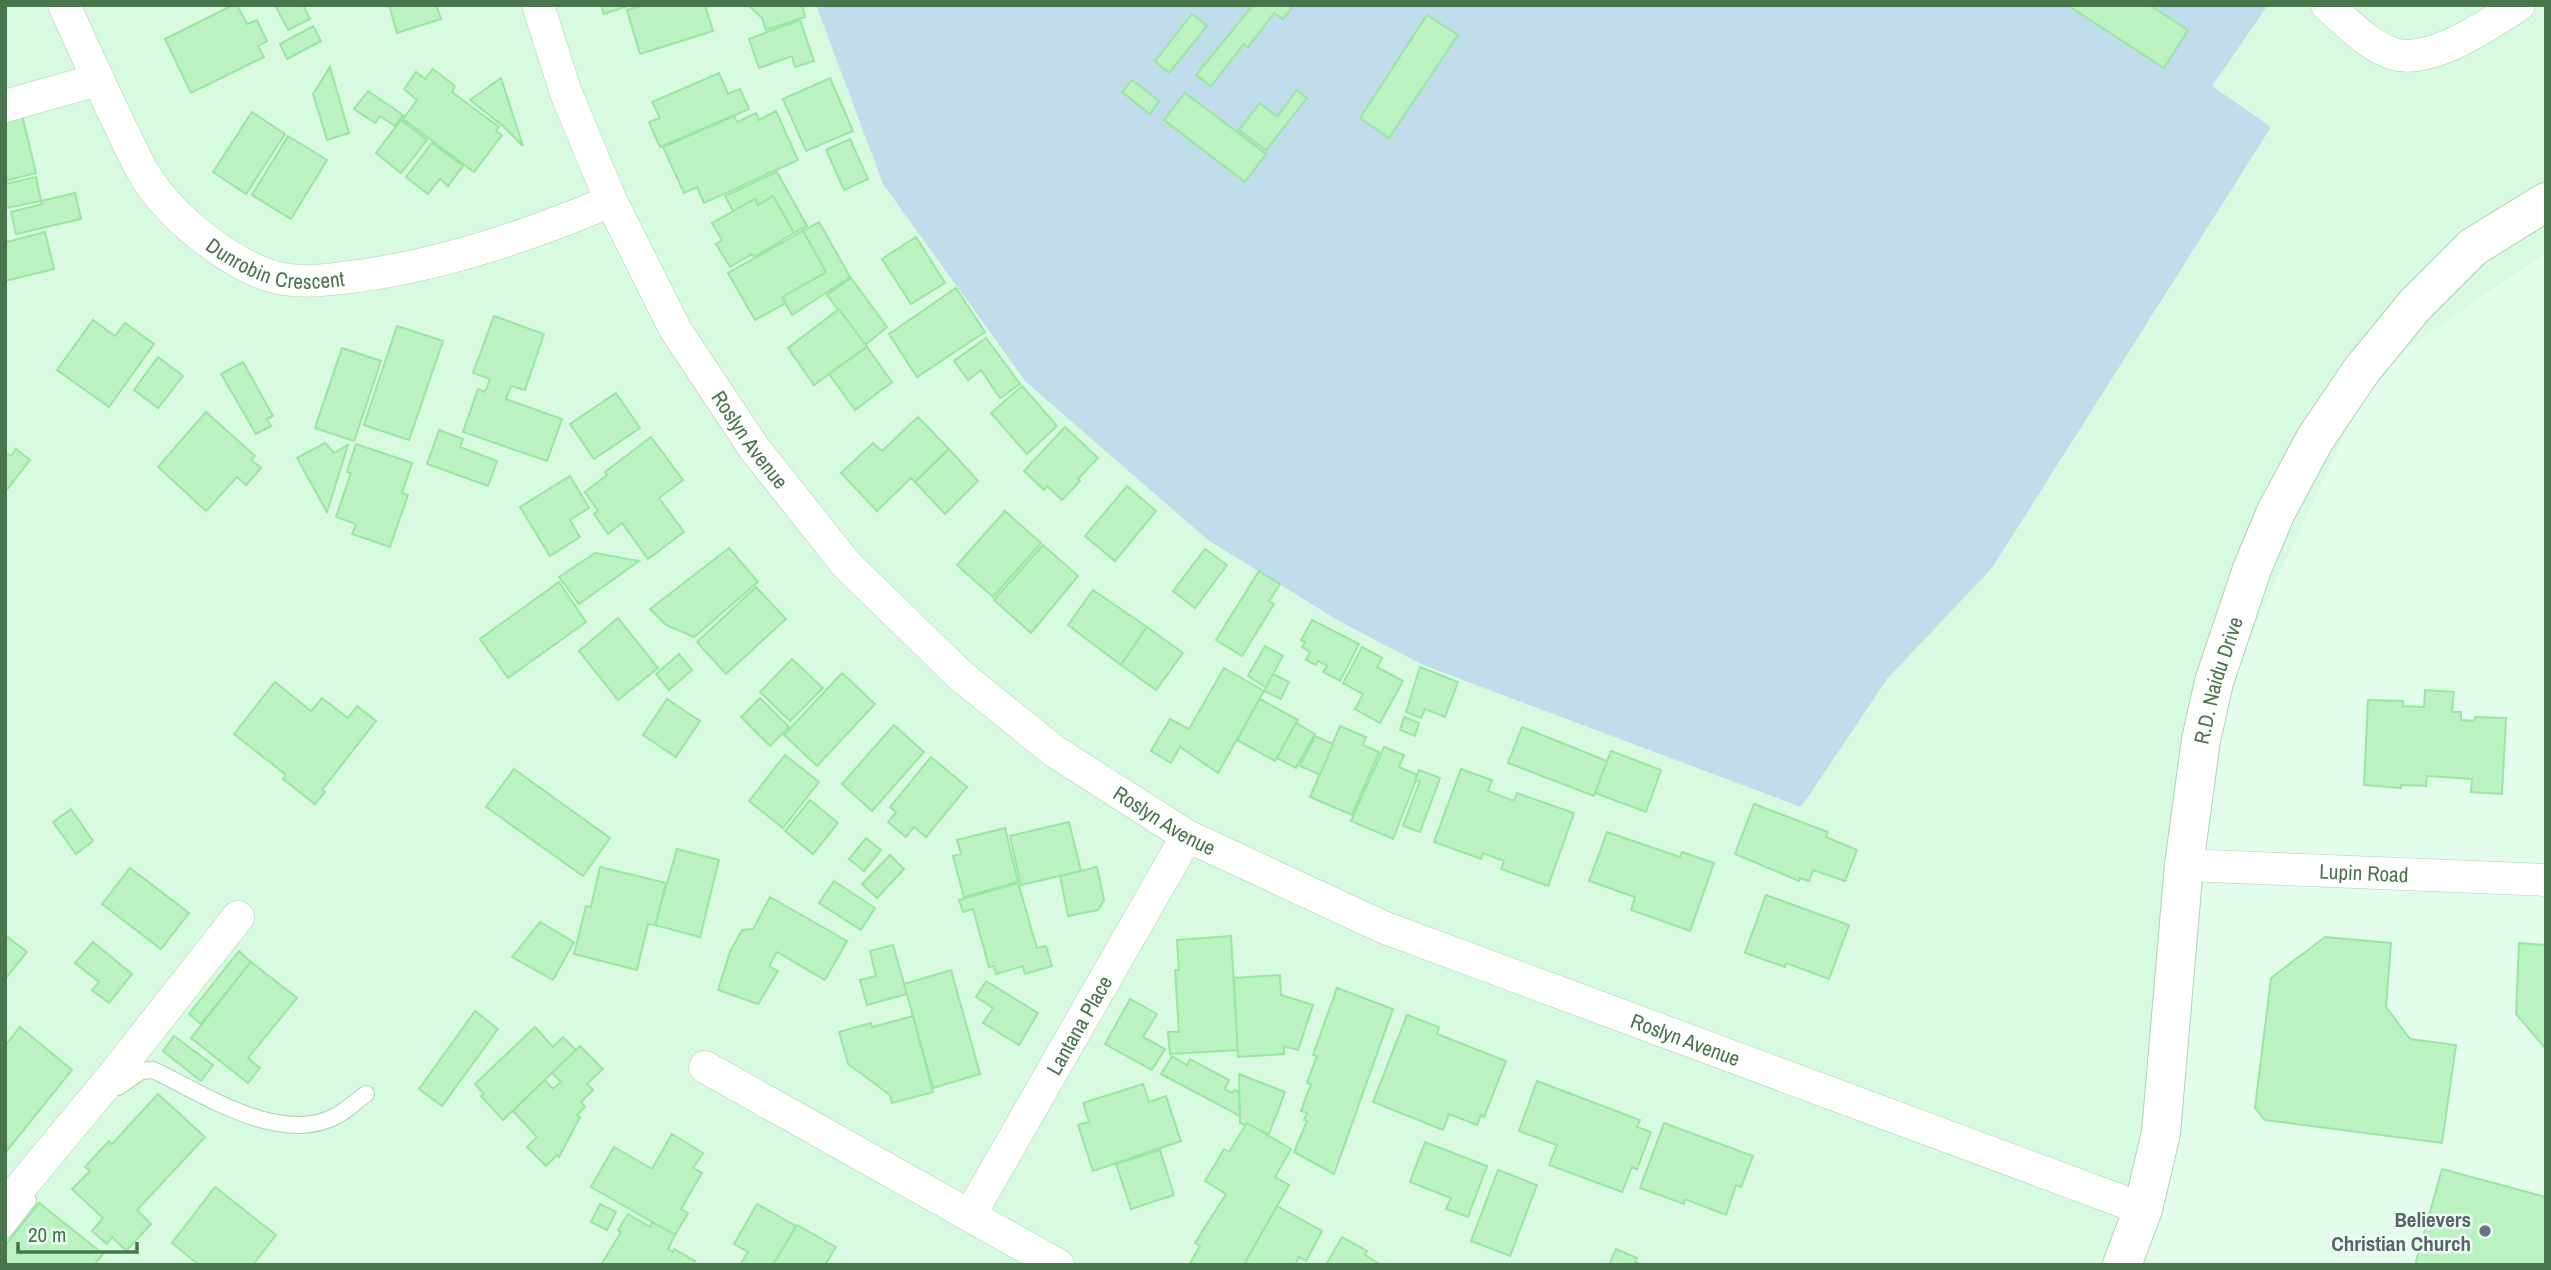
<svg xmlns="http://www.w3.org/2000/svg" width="2551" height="1270" viewBox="0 0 2551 1270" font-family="'Archivo Narrow',sans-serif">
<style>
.residential{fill:#d7fae1}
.green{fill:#c1ddeb}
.building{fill:#baf3c1;stroke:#9ae6a2;stroke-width:2}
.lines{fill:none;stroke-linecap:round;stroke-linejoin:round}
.service-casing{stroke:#aed3b5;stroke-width:18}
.minor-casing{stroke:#aed3b5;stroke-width:33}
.tertiary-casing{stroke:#aed3b5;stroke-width:40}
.service{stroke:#fff;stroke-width:16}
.minor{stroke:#fff;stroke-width:32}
.tertiary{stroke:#fff;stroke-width:38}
.worship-dot{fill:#6b7280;stroke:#eafff1;stroke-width:2.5}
.labels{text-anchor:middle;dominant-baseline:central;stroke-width:5;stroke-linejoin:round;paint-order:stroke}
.street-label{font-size:21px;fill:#48754c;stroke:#eafff1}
.worship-label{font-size:21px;font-weight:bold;fill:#5b616d;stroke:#eafff1;text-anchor:end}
</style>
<rect width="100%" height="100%" fill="#e3fdec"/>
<polygon class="residential" points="5,5 2546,5 2546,253 2376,369 2224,692 2117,1265 5,1265"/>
<polygon class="green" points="816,5 2268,5 2212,86 2271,127 1992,568 1887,679 1801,807 1423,665 1339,621 1208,540 1026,382 883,184"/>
<g class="building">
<polygon points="233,5 237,5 247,24 257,20 267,41 258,46 264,57 191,93 165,39"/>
<polygon points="275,5 303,5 310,19 288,30"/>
<polygon points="389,5 436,5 441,19 397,33"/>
<polygon points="601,5 631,5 604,14"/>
<polygon points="643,5 705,5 713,31 640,54 627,10"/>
<polygon points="748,5 802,5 805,17 766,30 762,18"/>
<polygon points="1253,5 1294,5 1283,19 1274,13 1248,47 1244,44 1211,86 1196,75"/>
<polygon points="2074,5 2149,5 2188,30 2164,68 2072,8"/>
<polygon points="1192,14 1207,26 1169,73 1155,61"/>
<polygon points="1427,15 1458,35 1389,138 1360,118"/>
<polygon points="800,20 814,61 795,67 792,56 759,68 749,39"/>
<polygon points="313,26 321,41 287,59 280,44"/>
<polygon points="330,67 349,133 327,140 313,94"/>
<polygon points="433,69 455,86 452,92 499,127 496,131 502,135 474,172 403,119 417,100 404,89 416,72 425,79"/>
<polygon points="719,73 728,94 740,89 749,109 660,147 649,122 660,118 652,102"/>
<polygon points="501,78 523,146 504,127 470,100"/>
<polygon points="830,78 853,131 806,151 783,99"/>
<polygon points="1132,80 1159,101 1150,114 1122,92"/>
<polygon points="1297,90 1307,98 1266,150 1239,130 1260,103 1277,117"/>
<polygon points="368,91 403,115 395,126 380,116 375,123 354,109"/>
<polygon points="1185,93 1266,154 1245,182 1164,120"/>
<polygon points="20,106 36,173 5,181 5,110"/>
<polygon points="776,111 798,160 704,203 697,187 684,193 663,147 734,116 737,122 756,113 759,120"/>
<polygon points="252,112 285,134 246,194 213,172"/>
<polygon points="401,120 427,140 401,173 376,153"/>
<polygon points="288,136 327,160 291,219 252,195"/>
<polygon points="850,139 868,179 844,190 826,150"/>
<polygon points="432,143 463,166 448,186 440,179 428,194 406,177"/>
<polygon points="777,172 807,226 794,233 773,196 758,205 755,199 733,211 725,196"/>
<polygon points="36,177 41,201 6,208 5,184"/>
<polygon points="75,193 81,219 16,234 11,212 42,204 41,201"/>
<polygon points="773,196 794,233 754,257 752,254 730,267 716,244 722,240 712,223 755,199 758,205"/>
<polygon points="819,222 850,277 792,315 782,297 826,272 803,231"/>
<polygon points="803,231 826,272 782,297 786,303 755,320 728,273"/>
<polygon points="45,232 54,269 5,281 5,236 7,242"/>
<polygon points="916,237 945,283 911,304 882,259"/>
<polygon points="851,278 887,327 865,345 827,295"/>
<polygon points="956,288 985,332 917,377 889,334"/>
<polygon points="839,309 867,347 814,385 788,348"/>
<polygon points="494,316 544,334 525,390 511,386 506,399 562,419 547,461 463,432 478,389 485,392 490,379 473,373"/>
<polygon points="93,320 115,336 125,323 154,344 109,407 57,370"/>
<polygon points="397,326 443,341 409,440 364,425"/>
<polygon points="986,338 1020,384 1000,398 981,370 968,380 954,361"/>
<polygon points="867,347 892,382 855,410 829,374"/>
<polygon points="342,348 381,361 354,441 315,428"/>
<polygon points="158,357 183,376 158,408 134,390"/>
<polygon points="243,362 273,416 267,419 271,426 256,434 221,374"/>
<polygon points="1022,386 1057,426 1027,454 991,413"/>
<polygon points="616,393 640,428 594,459 570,424"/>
<polygon points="206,412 255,456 251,460 261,468 246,485 237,477 206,511 158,467"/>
<polygon points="918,417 949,449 915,482 911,478 877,511 841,473 873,443 882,451"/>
<polygon points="1065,427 1098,458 1078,479 1080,481 1062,500 1047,486 1044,490 1024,471"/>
<polygon points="439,430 463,439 460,447 497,461 488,486 427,464"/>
<polygon points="651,437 683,480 659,498 684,532 648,559 622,523 608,534 594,514 598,511 585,492 607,475 605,472"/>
<polygon points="325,443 334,453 348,445 327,512 297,458"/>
<polygon points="356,444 412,463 402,493 408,495 390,547 352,534 356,524 336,517 351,473 347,472"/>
<polygon points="16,449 30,460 5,492 5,452 11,456"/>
<polygon points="949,449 978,481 945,514 915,482"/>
<polygon points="570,476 589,508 570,520 580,537 550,556 520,507"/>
<polygon points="1127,486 1156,511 1115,561 1085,536"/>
<polygon points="1005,511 1041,543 993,597 957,565"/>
<polygon points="1043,545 1078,576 1031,633 994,600"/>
<polygon points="729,548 758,582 694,637 666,625 650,609"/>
<polygon points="1205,549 1227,565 1195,608 1173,591"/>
<polygon points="595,553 639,561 579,604 559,577"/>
<polygon points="1259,571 1280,584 1269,601 1274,604 1242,656 1216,640"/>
<polygon points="559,582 586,622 508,678 480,639"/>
<polygon points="756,587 786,619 726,674 697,642"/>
<polygon points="1093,590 1147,627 1121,665 1068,625"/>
<polygon points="618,618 658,668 618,700 579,651"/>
<polygon points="1312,620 1359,644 1340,681 1323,672 1327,666 1318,661 1316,665 1306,660 1310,652 1302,647 1305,642 1301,640"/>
<polygon points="1147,627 1183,653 1156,690 1121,665"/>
<polygon points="1265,646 1283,656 1266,687 1248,676"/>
<polygon points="1362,647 1382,658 1377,667 1403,681 1380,723 1355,709 1363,694 1343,683"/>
<polygon points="679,654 692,670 669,690 656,674"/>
<polygon points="792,659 823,688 790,721 760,692"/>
<polygon points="1420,667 1458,682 1445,717 1425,709 1421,718 1406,712"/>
<polygon points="1224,668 1264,691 1218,773 1180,747 1171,763 1151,751 1170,719 1189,729"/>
<polygon points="842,673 875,704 817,766 784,735"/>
<polygon points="1273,674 1289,682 1281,699 1264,691"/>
<polygon points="275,682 311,711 322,698 348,718 357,706 376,721 322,790 325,792 315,804 283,779 286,775 234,734"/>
<polygon points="2425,690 2454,692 2452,712 2461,712 2461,720 2474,721 2475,717 2506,718 2502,794 2471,792 2472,779 2427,776 2426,786 2401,785 2401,788 2364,785 2368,700 2403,701 2403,706 2424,707"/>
<polygon points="760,698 789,727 770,746 741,717"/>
<polygon points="667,699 700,721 676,757 643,735"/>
<polygon points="1260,699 1298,720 1275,761 1237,740"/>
<polygon points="1404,717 1419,723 1415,736 1400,730"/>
<polygon points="1296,723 1315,734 1296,768 1277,758"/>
<polygon points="894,725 924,752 872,811 842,784"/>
<polygon points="1340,726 1366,737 1363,745 1379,752 1352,815 1310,797"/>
<polygon points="1522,727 1607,761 1594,796 1508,763"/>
<polygon points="1315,736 1333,744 1320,775 1300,766"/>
<polygon points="1384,747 1404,755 1399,767 1418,775 1393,839 1351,821"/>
<polygon points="1611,751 1661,770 1646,812 1595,793"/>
<polygon points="785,755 819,782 783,828 749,801"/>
<polygon points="931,757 967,787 926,837 914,827 906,837 888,822 896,812 890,807"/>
<polygon points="514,769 610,838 583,876 486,807"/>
<polygon points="1461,769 1492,780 1488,791 1514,801 1517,793 1574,813 1548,886 1501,869 1504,861 1483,853 1481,859 1434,842"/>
<polygon points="1419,770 1440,778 1420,832 1403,826 1420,781 1415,780"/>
<polygon points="810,800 838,823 813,854 785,831"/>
<polygon points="1754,804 1828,832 1826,837 1857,850 1845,881 1813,870 1809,881 1800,878 1799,881 1735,854"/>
<polygon points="71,809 93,841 76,854 53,822"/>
<polygon points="1069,822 1081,871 1021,885 1010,836"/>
<polygon points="1005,828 1018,882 964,897 953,856 961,854 957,840"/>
<polygon points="1607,832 1680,857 1682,852 1714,863 1690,931 1631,910 1635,897 1589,881"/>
<polygon points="866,838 881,850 864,871 849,859"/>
<polygon points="677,849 719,860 700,937 655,925"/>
<polygon points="890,855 904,869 877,898 862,884"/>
<polygon points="600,867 666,883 655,925 648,924 637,970 574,954 586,906 591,907"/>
<polygon points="1097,867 1104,900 1098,910 1068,916 1060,876"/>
<polygon points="130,868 189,913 161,949 102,904"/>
<polygon points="834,881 875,908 861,930 819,903"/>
<polygon points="1018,883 1037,948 1046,946 1052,966 1025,974 1023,966 996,974 994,966 989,967 973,909 963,912 959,900"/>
<polygon points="1766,895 1849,925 1829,979 1786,963 1785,967 1745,953"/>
<polygon points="770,897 847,941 825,980 777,952 769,966 778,971 758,1004 718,990 730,952 742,930 753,929"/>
<polygon points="540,922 574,942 553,980 512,957"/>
<polygon points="5,935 27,952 5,979"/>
<polygon points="1231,936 1238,1050 1170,1054 1168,1032 1179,1032 1175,970 1179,970 1177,940"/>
<polygon points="2325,937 2391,943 2386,1007 2410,1039 2456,1045 2442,1143 2265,1120 2255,1108 2271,978"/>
<polygon points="93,942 132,974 109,1003 92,990 99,982 75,963"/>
<polygon points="2519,943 2546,945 2546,1049 2516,1014"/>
<polygon points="893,945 907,994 867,1005 860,980 876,976 870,951"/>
<polygon points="239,951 251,962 201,1024 189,1014"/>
<polygon points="251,962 297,998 248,1058 260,1068 248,1083 191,1038"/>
<polygon points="951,970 980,1074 933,1088 904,984"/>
<polygon points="1280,975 1281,995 1313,1005 1298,1050 1284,1046 1284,1054 1238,1057 1234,978"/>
<polygon points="986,981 1038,1013 1019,1045 983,1023 993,1008 976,997"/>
<polygon points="1337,988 1393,1009 1334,1174 1294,1152 1307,1121 1304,1120 1307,1113 1301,1111 1311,1084 1307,1083 1317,1056 1313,1055"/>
<polygon points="1130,999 1157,1014 1143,1037 1165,1049 1152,1070 1105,1044"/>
<polygon points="475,1011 498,1029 442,1106 419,1089"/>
<polygon points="1407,1015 1439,1027 1437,1034 1506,1061 1484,1117 1481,1115 1477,1125 1449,1114 1443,1130 1373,1102"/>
<polygon points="913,1016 933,1092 892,1103 890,1095 848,1064 839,1032 871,1023 872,1027"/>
<polygon points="20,1027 72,1070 5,1153 5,1046"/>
<polygon points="535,1027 553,1047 563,1037 576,1050 503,1120 481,1096 484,1094 475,1084"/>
<polygon points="174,1036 213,1065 201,1081 163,1051"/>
<polygon points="580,1046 603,1069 587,1084 593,1090 581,1102 585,1107 577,1115 580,1117 559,1157 557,1155 546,1166 527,1147 537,1137 513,1111 545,1080 553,1089 561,1082 552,1073"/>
<polygon points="1172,1056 1187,1065 1190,1059 1229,1080 1225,1089 1232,1093 1235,1090 1239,1092 1240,1116 1161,1074"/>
<polygon points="1239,1074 1285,1092 1269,1134 1240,1123"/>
<polygon points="1537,1081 1640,1120 1637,1127 1651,1132 1637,1169 1632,1167 1622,1192 1549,1165 1557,1145 1519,1131"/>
<polygon points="1143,1084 1149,1102 1166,1096 1181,1141 1093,1171 1078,1125 1089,1122 1083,1103"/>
<polygon points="158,1094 205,1137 137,1210 151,1224 126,1251 112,1237 107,1244 92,1231 103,1218 72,1189 90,1171 85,1167 109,1141 112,1144"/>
<polygon points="1247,1123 1291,1149 1275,1177 1289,1185 1244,1265 1189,1265 1200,1246 1195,1243 1226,1194 1205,1181 1224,1149 1229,1152"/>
<polygon points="1664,1123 1753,1156 1741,1187 1736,1185 1726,1215 1685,1199 1684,1204 1640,1188"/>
<polygon points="672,1134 703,1153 693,1168 702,1173 681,1209 688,1213 675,1235 591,1187 614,1147 652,1169"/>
<polygon points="1425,1142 1487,1166 1468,1217 1446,1209 1451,1198 1410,1182"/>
<polygon points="1160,1150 1174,1195 1131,1209 1116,1164"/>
<polygon points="2442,1169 2546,1197 2546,1265 2415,1265"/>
<polygon points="1498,1170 1537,1185 1510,1256 1471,1241"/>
<polygon points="215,1187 276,1235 253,1265 199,1265 172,1243"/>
<polygon points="39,1203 103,1254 94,1265 5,1265 5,1246"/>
<polygon points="600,1204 616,1212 607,1230 591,1222"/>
<polygon points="757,1204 796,1226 773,1265 740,1265 748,1252 734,1244"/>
<polygon points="1277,1206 1322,1231 1306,1261 1299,1257 1295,1265 1244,1265"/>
<polygon points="628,1214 650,1227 652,1222 675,1235 668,1249 673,1252 674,1249 695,1261 693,1265 601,1265 621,1232 618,1230"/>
<polygon points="797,1225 836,1247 825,1265 773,1265"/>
<polygon points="1342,1237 1367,1251 1365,1255 1381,1265 1326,1265"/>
<polygon points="1616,1249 1637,1258 1635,1262 1641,1265 1609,1265"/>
</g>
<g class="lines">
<g class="service-casing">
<g id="service">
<path d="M118 1087 141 1071 153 1070C204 1094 280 1146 336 1116 346 1111 356 1101 366 1094"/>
<polyline points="5,1230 28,1200"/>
</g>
</g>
<g class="minor-casing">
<g id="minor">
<path id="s1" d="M64 5C83 47 102 89 122 130 130 146 137 163 146 177 171 217 229 264 274 277 296 283 320 281 342 278 434 268 526 237 611 201"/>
<path id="s2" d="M538 5 566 93 611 201 675 329 754 448 846 564 961 676 1054 751 1187 836 1383 927 2143 1209"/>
<path d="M2327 5C2347 22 2368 46 2394 54 2431 65 2489 24 2519 5"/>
<polyline points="5,106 97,80"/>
<path id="s3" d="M2184 865 2546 880"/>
<polyline points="705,1067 1058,1265"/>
<polyline points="5,1206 112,1077 238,917"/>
<path id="s4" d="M970 1215 1187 836"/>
</g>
</g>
<g class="tertiary-casing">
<g id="tertiary">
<path id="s5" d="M2122 1265 2143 1209 2161 1133 2184 865 2201 740 2214 682 2252 569 2276 512 2315 439 2361 371 2415 305 2473 247 2546 202"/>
</g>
</g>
<use href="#service" class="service"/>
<use href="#minor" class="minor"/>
<use href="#tertiary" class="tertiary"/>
</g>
<circle class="worship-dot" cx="2485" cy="1231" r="7"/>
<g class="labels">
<g class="street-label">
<text stroke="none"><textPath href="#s1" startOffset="354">Dunrobin Crescent</textPath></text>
<text stroke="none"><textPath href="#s2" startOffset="486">Roslyn Avenue</textPath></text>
<text stroke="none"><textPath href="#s5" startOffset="595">R.D. Naidu Drive</textPath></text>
<text stroke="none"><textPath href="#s2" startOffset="1054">Roslyn Avenue</textPath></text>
<text stroke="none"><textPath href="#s3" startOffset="180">Lupin Road</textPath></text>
<text stroke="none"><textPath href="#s4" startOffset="219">Lantana Place</textPath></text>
<text stroke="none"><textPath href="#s2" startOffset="1620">Roslyn Avenue</textPath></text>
</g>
<g class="worship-label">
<text x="2471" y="1219">Believers<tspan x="2471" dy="24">Christian Church</tspan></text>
</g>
</g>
<rect width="2551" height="1270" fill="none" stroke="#48754c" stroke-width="14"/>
<path d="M18 1242v10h119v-10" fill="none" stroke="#48754c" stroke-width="3.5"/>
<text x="28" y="1242" font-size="21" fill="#48754c" stroke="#eafff1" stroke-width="5" paint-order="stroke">20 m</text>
</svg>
